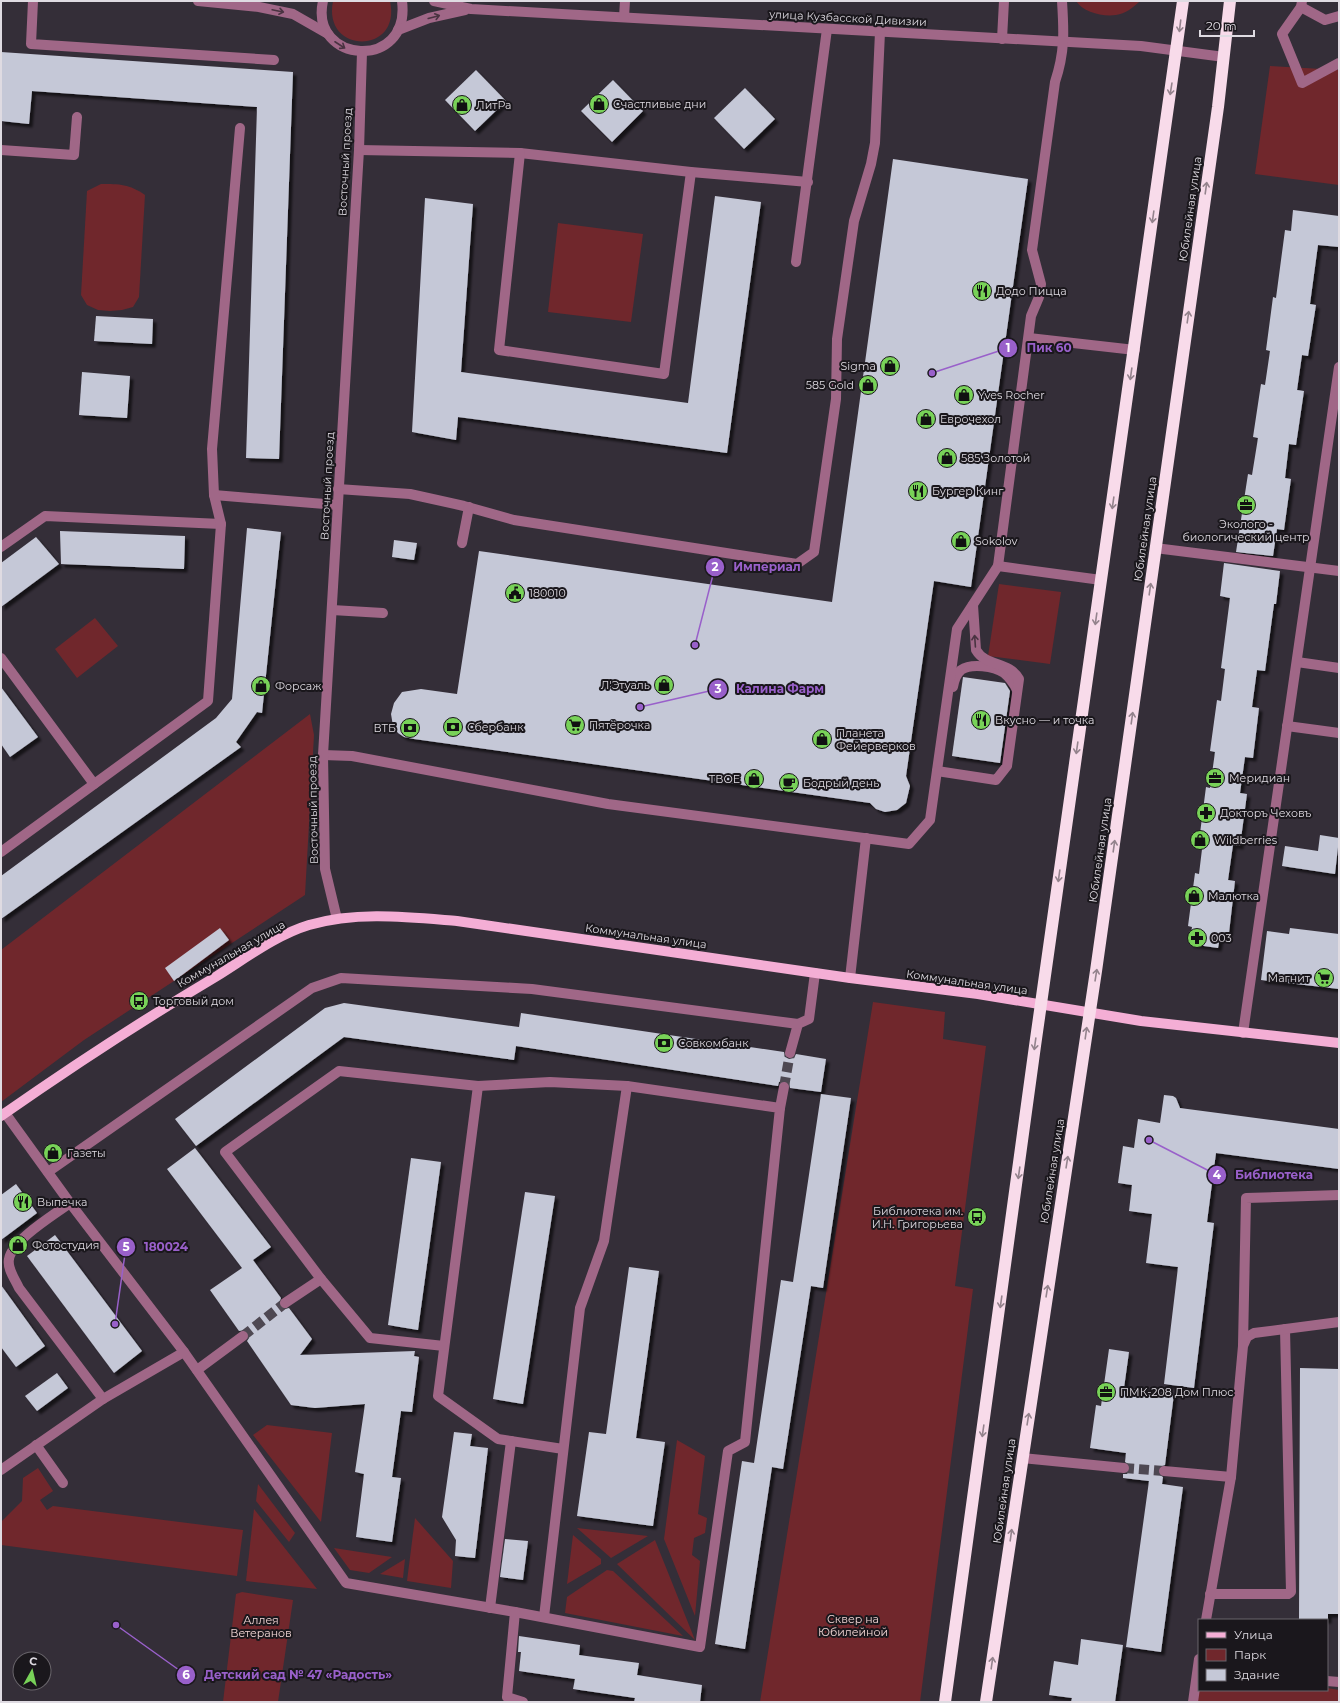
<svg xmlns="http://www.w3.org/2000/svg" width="1340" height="1703" viewBox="0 0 1340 1703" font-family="Montserrat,sans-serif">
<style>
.green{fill:#70272c}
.building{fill:#c5c8d7;filter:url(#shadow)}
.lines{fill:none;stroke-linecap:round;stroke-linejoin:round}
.minor-tunnel{stroke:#4e4852;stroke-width:10;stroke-dasharray:10 5;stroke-linecap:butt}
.minor{stroke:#a06787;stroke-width:10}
.major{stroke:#f4aed5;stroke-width:10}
.highway{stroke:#f8dbea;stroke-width:12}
.oneway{stroke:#493341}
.oneway2{stroke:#94838d}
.labels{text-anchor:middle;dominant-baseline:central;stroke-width:4;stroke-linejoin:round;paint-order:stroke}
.street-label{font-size:11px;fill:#dfdbe2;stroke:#1a171c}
.poi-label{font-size:11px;fill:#dfdbe2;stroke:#1a171c;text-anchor:start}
.park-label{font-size:11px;fill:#f2d6d5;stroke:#1a171c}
.leader{fill:none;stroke:#9960ca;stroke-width:1.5}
.callout-dot{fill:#9960ca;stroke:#1a171c;stroke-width:1.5}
.mark-label{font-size:12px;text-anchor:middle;font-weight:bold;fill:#fff}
.callout-label{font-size:12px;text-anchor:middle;font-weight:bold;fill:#9960ca;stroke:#1a171c;stroke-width:4;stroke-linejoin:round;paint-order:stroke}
</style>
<defs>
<filter id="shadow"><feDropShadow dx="3.5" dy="3.5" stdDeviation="1" flood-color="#0009"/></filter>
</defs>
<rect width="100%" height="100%" fill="#342e38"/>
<g class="green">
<path d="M333 1H390C402 55 322 55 333 1Z"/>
<path d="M1076 1H1140C1134 7 1125 14 1116 15 1102 17 1083 12 1076 1Z"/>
<polygon points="1270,66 1339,70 1339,185 1255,174"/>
<path d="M101 184C120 184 129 184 145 195L139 297 133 307 122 310 110 311 98 310 87 305 81 295 87 191Z"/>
<polygon points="558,223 643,234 631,322 548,312"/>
<polygon points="999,584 1061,592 1050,664 988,656"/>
<polygon points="95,618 118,646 77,678 55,649"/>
<polygon points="310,714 314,735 305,895 84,1040 1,1102 1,950"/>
<polygon points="873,1002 945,1012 943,1039 986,1046 955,1286 973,1289 920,1702 760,1702"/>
<polygon points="267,1425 332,1433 321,1522 253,1435"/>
<polygon points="677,1440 705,1456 698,1514 707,1518 705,1533 694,1538 692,1555 700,1561 695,1616 664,1539"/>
<polygon points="38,1468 53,1491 40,1500 47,1510 53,1506 243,1530 237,1576 1,1545 1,1522 22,1501 23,1478"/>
<polygon points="258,1484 295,1533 289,1542 256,1501"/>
<polygon points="254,1509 317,1589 246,1581"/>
<polygon points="415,1518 453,1561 451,1588 407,1581"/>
<polygon points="577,1528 648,1536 611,1558"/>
<polygon points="573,1535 601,1559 601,1564 567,1584"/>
<polygon points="655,1540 695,1640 617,1564"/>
<polygon points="334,1548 392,1557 369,1573 350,1570"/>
<polygon points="405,1559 403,1578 380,1574"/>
<polygon points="607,1570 613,1571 683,1636 565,1613 567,1597"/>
<polygon points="242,1592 293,1600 278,1702 223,1702 236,1594"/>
<polygon points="1327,1688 1339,1690 1339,1702 1193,1702 1199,1690 1327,1690"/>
</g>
<g class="building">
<polygon points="1,52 293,72 279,459 246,458 257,107 32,91 29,124 1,121"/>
<polygon points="476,70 506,101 475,131 445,100"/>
<polygon points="613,80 643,111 612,142 581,111"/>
<polygon points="745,88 775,119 744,149 714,118"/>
<polygon points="893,159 1028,179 971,587 934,581 906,776 910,786 906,803 897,810 885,812 876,809 870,803 414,739 404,737 398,733 393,726 391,714 394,703 402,692 421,689 457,694 479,551 832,602"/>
<polygon points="715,196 761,202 727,453 458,417 456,440 412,432 425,198 473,204 461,372 688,403"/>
<polygon points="1293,210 1339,216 1339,247 1318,245 1310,304 1316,305 1308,356 1302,355 1297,390 1304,391 1296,445 1289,444 1285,478 1291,479 1284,530 1277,529 1273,556 1236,552 1248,474 1252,475 1258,438 1253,437 1261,384 1265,385 1270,351 1266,350 1273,297 1276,298 1285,230 1291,231"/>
<polygon points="96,316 153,319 152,344 94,341"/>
<polygon points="82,372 130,376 127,418 79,415"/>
<polygon points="247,528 281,532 262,713 257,712 236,742 241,747 1,919 1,876 216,718 232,699"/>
<polygon points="60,531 185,536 184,569 61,564"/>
<polygon points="36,537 59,564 1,607 1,563"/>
<polygon points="394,540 417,543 414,560 392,557"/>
<polygon points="1224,563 1280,571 1276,604 1274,604 1265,671 1257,670 1252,707 1259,708 1253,758 1245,757 1240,793 1247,794 1240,846 1233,845 1228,880 1235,881 1229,933 1221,932 1218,948 1190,944 1192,927 1188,926 1195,873 1199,874 1203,841 1199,841 1206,787 1210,788 1215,752 1210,751 1217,700 1221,701 1225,669 1221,668 1230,598 1220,596"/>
<polygon points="963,677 1005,683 1010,691 1000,763 952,756"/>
<polygon points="1,687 38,737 10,757 1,744"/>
<polygon points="1320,835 1339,838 1335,874 1282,866 1285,846 1318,851"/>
<polygon points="220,928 229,940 174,981 165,968"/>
<polygon points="1290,928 1339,934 1339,989 1261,980 1267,931 1289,934"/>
<polygon points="344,1003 519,1027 521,1013 784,1052 785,1057 789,1059 794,1058 796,1054 826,1059 821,1092 790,1088 789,1082 785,1081 779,1082 778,1086 516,1046 514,1060 344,1037 196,1146 175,1119 325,1008"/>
<polygon points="821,1094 851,1098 823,1288 811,1286 783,1469 772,1467 745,1649 715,1644 742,1461 754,1463 781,1280 793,1282"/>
<polygon points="1164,1095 1173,1096 1176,1098 1180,1108 1339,1129 1339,1169 1216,1153 1207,1222 1214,1223 1194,1388 1164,1384 1178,1267 1146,1263 1152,1214 1129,1211 1132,1185 1118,1183 1123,1146 1134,1148 1138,1119 1160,1123"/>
<polygon points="195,1148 271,1247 253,1260 281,1298 279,1303 280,1307 285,1309 289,1308 312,1339 300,1355 415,1351 414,1356 419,1357 412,1412 401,1411 392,1477 401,1478 392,1542 356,1537 364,1474 355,1472 365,1404 315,1408 291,1405 247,1341 249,1338 248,1332 245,1330 239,1331 210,1290 242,1268 167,1169"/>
<polygon points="411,1158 441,1162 418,1330 388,1325"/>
<polygon points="16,1184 37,1213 1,1240 1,1195"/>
<polygon points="525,1192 555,1196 523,1404 493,1399"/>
<polygon points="55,1235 142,1351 114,1373 27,1256"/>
<polygon points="629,1267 659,1271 636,1438 665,1442 653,1526 577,1516 589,1432 606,1434"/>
<polygon points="1,1285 45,1346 16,1367 1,1347"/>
<polygon points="1109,1349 1129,1352 1124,1388 1174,1394 1165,1465 1159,1467 1158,1471 1158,1474 1163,1477 1162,1484 1183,1487 1161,1652 1126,1647 1149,1481 1123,1478 1123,1474 1127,1474 1130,1469 1130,1465 1125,1462 1126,1453 1090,1448 1096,1405 1101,1406"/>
<polygon points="1300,1368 1339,1369 1339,1614 1328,1614 1328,1620 1299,1620"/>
<polygon points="57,1373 68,1388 37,1411 25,1396"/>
<polygon points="454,1432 472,1434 470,1446 488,1448 475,1558 455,1556 456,1540 442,1517"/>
<polygon points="505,1539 528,1541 523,1580 500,1577"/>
<polygon points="519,1636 580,1645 579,1655 639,1663 637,1675 702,1685 700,1702 634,1702 635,1698 573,1689 575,1679 519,1671 521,1652 518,1652"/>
<polygon points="1081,1639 1123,1645 1115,1702 1071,1702 1072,1698 1049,1695 1054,1661 1078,1665"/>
</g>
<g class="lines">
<g class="minor-tunnel">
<polyline points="784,1087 790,1053"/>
<polyline points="243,1336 285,1303"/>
<polyline points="1124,1468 1164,1471"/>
</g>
<g class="minor">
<polyline points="33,1 31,44 274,60"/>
<polyline points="198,1 259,7 293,14 328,34"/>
<path d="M323 1C309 64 411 71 402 1"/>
<polyline points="434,1 471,9 1141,46 1224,57"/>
<polyline points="1302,1 1301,7 1282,34 1302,83 1339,63"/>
<polyline points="1301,7 1325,20 1339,16"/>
<polyline points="624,17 625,1"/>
<polyline points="398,30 429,18 465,10"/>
<polyline points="1002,39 1004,1"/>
<polyline points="1,150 74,155 77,117"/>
<polyline points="359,150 520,153 691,172 808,182"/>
<polyline points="520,153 499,350 664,374 691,172"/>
<polyline points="796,262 827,29"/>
<polyline points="1029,338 1135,350"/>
<polyline points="338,489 410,494 464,506 514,520 797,564 814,552 836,399 837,339 854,221 871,164 875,143 880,32"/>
<polyline points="214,495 337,505"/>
<polyline points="462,543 469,507"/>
<polyline points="1,547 45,516 221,524"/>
<polyline points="1155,548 1339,571"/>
<path d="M998 566 1031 316 1039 297 1041 284 1032 250 1055 82C1065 52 1064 32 1062 1"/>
<polyline points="332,610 383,613"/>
<polyline points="1,658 94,784"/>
<polyline points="1297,662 1339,668"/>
<path d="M953 687C954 681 956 674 961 670 971 663 994 666 1004 673 1010 678 1014 684 1017 690"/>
<polyline points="1287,726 1339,733"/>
<polyline points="323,755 352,756 608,804 909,844 930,820 957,629 998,566 1101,580"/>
<path d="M937 771 996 780 1007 766 1019 679C1009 661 986 667 976 650L973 605"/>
<polyline points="1,852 208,701 221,524 214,495 212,449 240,128"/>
<polyline points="337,919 325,869 323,755 359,150 362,52"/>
<polyline points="850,978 866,838"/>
<polyline points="1243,1033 1339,367"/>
<polyline points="790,1053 798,1024 809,1019 815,973"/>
<polyline points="478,1086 438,1396 498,1439 563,1449"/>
<polyline points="780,1108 784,1087"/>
<polyline points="5,1113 70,1203 184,1352 346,1583 515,1612 700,1647 728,1451 745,1442 780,1108 627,1086 550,1082 478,1086 339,1071 225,1152 321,1279 285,1303"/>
<polyline points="48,1172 312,988 341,978 532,989 798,1024"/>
<path d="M70 1203C54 1215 12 1240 9 1259 7 1269 15 1279 19 1288L103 1399"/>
<polyline points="321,1279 370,1338 444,1346"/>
<polyline points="1243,1345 1246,1198 1339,1195"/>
<polyline points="197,1370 243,1336"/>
<polyline points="36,1445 63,1483"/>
<polyline points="1022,1458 1124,1468"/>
<polyline points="1,1470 103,1399 184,1352"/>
<polyline points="1164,1471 1231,1477"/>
<polyline points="1210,1594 1288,1594 1291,1592 1285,1329"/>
<polyline points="490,1608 511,1441"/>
<polyline points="515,1612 507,1697 523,1702"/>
<polyline points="544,1617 580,1308 604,1241 627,1086"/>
<polyline points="1206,1620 1231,1477 1243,1346 1247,1337 1254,1333 1339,1322"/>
<polyline points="1327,1681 1339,1682"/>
<polyline points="1193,1702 1199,1659"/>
</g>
<path class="major" d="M1 1116C71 1067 143 1020 217 976 246 958 276 935 309 925 357 911 408 917 457 921L850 978 978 994 1141 1021 1339 1043"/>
<g class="highway">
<polyline points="945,1702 1035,1046 1183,1"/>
<polyline points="986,1702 1096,971 1218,107 1230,1"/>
</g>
</g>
<defs><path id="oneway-shaft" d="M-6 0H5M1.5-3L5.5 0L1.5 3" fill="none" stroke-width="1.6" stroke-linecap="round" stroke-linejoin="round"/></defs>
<g class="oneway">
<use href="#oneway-shaft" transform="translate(278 11) rotate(12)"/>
<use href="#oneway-shaft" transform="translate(434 17) rotate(-15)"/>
<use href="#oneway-shaft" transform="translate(340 45) rotate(33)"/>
<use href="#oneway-shaft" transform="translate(975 641) rotate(-94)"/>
</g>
<g class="oneway2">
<use href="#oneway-shaft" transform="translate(1180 26) rotate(97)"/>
<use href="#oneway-shaft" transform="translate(1171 89) rotate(99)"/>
<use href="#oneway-shaft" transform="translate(1206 188) rotate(-82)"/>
<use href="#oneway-shaft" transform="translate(1153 217) rotate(98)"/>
<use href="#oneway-shaft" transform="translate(1188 317) rotate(-82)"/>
<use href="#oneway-shaft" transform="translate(1131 374) rotate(98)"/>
<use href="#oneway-shaft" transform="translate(1113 503) rotate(98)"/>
<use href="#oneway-shaft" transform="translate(1150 589) rotate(-82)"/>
<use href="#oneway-shaft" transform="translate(1096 619) rotate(98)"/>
<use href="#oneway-shaft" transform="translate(1132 718) rotate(-82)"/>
<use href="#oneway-shaft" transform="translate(1077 748) rotate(98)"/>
<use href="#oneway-shaft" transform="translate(1114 846) rotate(-82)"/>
<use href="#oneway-shaft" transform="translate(1059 876) rotate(98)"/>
<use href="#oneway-shaft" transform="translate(1096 975) rotate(-81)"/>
<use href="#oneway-shaft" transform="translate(1086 1033) rotate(-82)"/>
<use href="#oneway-shaft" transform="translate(1035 1044) rotate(98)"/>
<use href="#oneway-shaft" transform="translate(1067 1162) rotate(-81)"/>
<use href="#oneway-shaft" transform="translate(1019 1173) rotate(98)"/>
<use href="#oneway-shaft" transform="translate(1047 1291) rotate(-81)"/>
<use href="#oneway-shaft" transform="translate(1001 1302) rotate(98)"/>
<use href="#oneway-shaft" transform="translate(1028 1419) rotate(-81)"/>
<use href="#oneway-shaft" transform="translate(983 1431) rotate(98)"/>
<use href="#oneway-shaft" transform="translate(1011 1535) rotate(-82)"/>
<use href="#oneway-shaft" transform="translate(992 1663) rotate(-82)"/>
</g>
<defs>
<g id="shop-disc" transform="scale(1)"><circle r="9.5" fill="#78d258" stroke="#1a171c"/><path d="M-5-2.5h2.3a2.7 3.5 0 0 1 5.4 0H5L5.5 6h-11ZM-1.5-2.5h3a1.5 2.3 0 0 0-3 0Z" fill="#111"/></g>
<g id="restaurant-disc" transform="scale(1)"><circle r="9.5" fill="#78d258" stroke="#1a171c"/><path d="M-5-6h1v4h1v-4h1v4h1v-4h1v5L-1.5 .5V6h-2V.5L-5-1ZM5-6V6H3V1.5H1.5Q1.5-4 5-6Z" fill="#111"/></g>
<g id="office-disc" transform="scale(1)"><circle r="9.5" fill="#78d258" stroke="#1a171c"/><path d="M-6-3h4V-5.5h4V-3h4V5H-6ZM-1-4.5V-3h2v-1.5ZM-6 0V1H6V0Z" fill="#111"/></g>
<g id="civic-disc" transform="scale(1)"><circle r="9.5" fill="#78d258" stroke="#1a171c"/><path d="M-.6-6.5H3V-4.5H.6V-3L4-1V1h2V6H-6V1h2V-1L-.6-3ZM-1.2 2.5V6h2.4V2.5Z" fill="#111"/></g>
<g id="supermarket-disc" transform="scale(1)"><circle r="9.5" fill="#78d258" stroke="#1a171c"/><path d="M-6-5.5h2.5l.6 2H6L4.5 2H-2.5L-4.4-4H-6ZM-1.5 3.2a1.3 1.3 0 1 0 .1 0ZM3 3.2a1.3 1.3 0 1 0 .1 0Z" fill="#111"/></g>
<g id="bank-disc" transform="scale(1)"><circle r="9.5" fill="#78d258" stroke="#1a171c"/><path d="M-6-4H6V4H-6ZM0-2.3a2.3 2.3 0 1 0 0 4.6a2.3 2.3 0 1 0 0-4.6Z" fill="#111"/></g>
<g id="cafe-disc" transform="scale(1)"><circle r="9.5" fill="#78d258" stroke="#1a171c"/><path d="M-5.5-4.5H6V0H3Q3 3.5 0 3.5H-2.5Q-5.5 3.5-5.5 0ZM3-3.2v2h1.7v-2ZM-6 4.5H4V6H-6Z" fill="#111"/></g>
<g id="pharmacy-disc" transform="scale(1)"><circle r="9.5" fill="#78d258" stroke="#1a171c"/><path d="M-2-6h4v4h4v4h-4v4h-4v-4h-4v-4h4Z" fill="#111"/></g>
<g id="bus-disc" transform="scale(1)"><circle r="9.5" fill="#78d258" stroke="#1a171c"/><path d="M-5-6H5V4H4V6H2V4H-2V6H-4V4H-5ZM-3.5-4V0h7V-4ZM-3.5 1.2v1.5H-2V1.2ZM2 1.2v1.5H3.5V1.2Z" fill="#111"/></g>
</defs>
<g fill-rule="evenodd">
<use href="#shop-disc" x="599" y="104"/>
<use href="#shop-disc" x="462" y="105"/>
<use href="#restaurant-disc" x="982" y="291"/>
<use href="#shop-disc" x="890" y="366"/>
<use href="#shop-disc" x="868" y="385"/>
<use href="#shop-disc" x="964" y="395"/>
<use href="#shop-disc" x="926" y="419"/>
<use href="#shop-disc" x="947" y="458"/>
<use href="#restaurant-disc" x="918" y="491"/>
<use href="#office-disc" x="1246" y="505"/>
<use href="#shop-disc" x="961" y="541"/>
<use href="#civic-disc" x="515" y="593"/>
<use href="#shop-disc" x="664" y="685"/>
<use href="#shop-disc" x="261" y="686"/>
<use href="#restaurant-disc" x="981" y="720"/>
<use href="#supermarket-disc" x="575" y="725"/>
<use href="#bank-disc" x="453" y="727"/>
<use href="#bank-disc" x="410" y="728"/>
<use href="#shop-disc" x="822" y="739"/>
<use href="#office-disc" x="1215" y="778"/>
<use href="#shop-disc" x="754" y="779"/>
<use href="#cafe-disc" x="789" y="783"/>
<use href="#pharmacy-disc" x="1206" y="813"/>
<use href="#shop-disc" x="1200" y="840"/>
<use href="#shop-disc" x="1194" y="896"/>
<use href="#pharmacy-disc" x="1197" y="938"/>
<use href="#supermarket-disc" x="1324" y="978"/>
<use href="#bus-disc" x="139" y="1001"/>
<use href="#bank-disc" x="664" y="1043"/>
<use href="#shop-disc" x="53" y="1153"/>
<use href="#restaurant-disc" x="23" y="1202"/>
<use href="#bus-disc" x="977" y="1217"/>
<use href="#shop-disc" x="18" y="1245"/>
<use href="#office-disc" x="1106" y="1392"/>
</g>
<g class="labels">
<g class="street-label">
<text transform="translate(848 18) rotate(3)">улица Кузбасской Дивизии</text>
<text transform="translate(345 162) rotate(-87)">Восточный проезд</text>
<text transform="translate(1190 209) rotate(-82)">Юбилейная улица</text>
<text transform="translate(327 486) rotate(-87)">Восточный проезд</text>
<text transform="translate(1145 529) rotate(-82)">Юбилейная улица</text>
<text transform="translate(313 810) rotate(-91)">Восточный проезд</text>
<text transform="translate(1100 850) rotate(-82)">Юбилейная улица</text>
<text transform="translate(646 936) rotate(8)">Коммунальная улица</text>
<text transform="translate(231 954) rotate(-30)">Коммунальная улица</text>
<text transform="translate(967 982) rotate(8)">Коммунальная улица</text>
<text transform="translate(1052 1171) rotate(-81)">Юбилейная улица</text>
<text transform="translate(1004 1491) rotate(-82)">Юбилейная улица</text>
</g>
<g class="poi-label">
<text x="613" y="104">Счастливые дни</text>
<text x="476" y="105">ЛитРа</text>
<text x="996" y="291">Додо Пицца</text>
<text x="876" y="366" text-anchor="end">Sigma</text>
<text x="854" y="385" text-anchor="end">585 Gold</text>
<text x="978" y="395">Yves Rocher</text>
<text x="940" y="419">Еврочехол</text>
<text x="961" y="458">585 Золотой</text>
<text x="932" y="491">Бургер Кинг</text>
<text x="1246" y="524" text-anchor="middle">Эколого -<tspan x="1246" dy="13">биологический центр</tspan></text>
<text x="975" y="541">Sokolov</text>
<text x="529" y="593">180010</text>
<text x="650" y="685" text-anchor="end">Л'Этуаль</text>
<text x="275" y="686">Форсаж</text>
<text x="995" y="720">Вкусно — и точка</text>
<text x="589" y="725">Пятёрочка</text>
<text x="467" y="727">Сбербанк</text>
<text x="396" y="728" text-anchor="end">ВТБ</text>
<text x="836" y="733">Планета<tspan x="836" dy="13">Фейерверков</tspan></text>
<text x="1229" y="778">Меридиан</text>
<text x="740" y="779" text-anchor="end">ТВОЕ</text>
<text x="803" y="783">Бодрый день</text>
<text x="1220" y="813">Докторъ Чеховъ</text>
<text x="1214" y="840">Wildberries</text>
<text x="1208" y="896">Малютка</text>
<text x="1211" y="938">003</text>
<text x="1310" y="978" text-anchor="end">Магнит</text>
<text x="153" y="1001">Торговый дом</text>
<text x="678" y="1043">Совкомбанк</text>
<text x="67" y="1153">Газеты</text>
<text x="37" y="1202">Выпечка</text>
<text x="963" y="1211" text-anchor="end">Библиотека им.<tspan x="963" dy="13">И.Н. Григорьева</tspan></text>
<text x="32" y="1245">Фотостудия</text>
<text x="1120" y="1392">ПМК-208 Дом Плюс</text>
</g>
<g class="park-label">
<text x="853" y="1619">Сквер на<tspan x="853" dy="13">Юбилейной</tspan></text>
<text x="261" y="1620">Аллея<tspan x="261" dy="13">Ветеранов</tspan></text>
</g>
</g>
<path class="leader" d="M932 373L1008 348M695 645L715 567M640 707L718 689M1149 1140L1217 1175M115 1324L126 1247M116 1625L186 1675"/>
<g class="callout-dot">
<circle cx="932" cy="373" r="4"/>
<circle cx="695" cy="645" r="4"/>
<circle cx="640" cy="707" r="4"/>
<circle cx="1149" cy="1140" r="4"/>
<circle cx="115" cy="1324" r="4"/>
<circle cx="116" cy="1625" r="4"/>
<circle cx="1008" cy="348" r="10"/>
<circle cx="715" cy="567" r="10"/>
<circle cx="718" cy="689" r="10"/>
<circle cx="1217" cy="1175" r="10"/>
<circle cx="126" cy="1247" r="10"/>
<circle cx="186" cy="1675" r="10"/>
</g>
<g class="mark-label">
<text x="1008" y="352">1</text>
<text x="715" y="571">2</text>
<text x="718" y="693">3</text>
<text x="1217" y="1179">4</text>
<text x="126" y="1251">5</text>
<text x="186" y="1679">6</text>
</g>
<g class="callout-label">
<text x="1049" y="352">Пик 60</text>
<text x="767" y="571">Империал</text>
<text x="780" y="693">Калина Фарм</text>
<text x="1274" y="1179">Библиотека</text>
<text x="166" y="1251">180024</text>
<text x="298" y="1679">Детский сад № 47 «Радость»</text>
</g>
<rect width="1340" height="1703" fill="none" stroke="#dfdbe2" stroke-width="4"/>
<rect x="1198" y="1619" width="130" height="72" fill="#1a171c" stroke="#69656b"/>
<rect x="1206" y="1632" width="20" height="6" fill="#f4aed5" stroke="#69656b"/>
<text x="1234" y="1639" font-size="12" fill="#dfdbe2">Улица</text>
<rect x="1206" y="1649" width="20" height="12" fill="#70272c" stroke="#69656b"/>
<text x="1234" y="1659" font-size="12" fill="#dfdbe2">Парк</text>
<rect x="1206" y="1669" width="20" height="12" fill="#c5c8d7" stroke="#69656b"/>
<text x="1234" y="1679" font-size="12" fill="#dfdbe2">Здание</text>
<g transform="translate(32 1671) rotate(8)"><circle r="19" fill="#1a171c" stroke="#69656b"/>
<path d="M0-3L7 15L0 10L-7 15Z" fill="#78d258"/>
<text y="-6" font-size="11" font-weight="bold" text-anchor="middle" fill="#dfdbe2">С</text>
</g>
<path d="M1200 30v6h54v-6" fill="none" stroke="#dfdbe2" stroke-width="2"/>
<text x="1206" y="30" font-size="12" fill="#dfdbe2" stroke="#1a171c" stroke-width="3" paint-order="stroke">20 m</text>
</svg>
